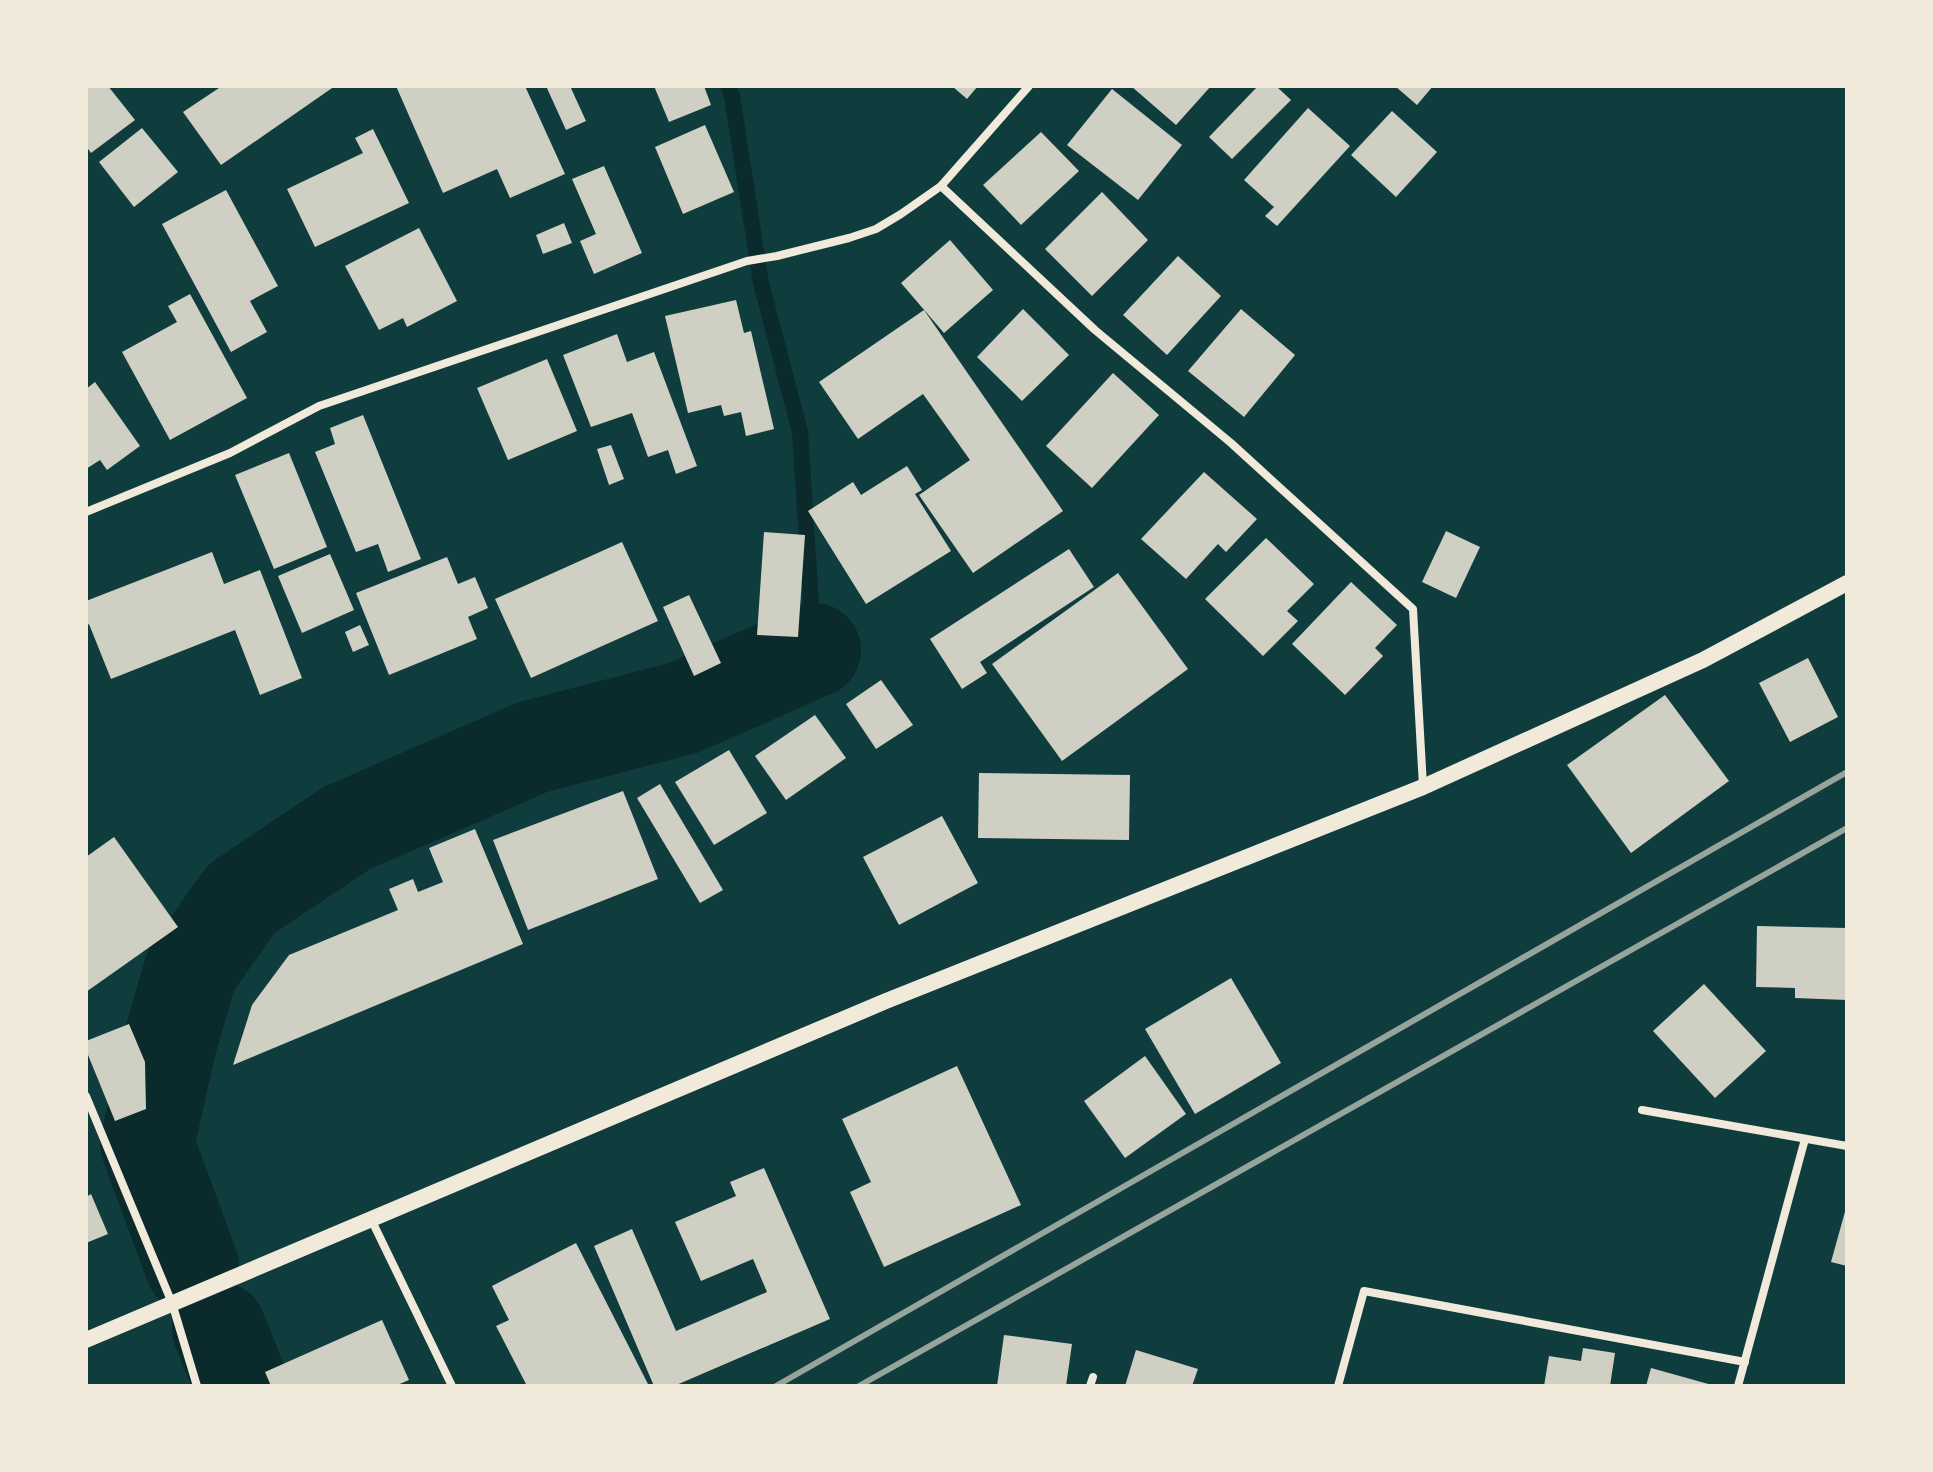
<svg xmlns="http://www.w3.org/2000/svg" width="1933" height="1472" viewBox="0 0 1933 1472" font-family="'Exo 2',sans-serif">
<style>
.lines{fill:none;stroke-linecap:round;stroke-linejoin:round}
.stream{stroke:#0a2a2b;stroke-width:16}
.river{stroke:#0a2a2b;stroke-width:94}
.building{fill:#cfcfc3}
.minor{stroke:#f1e9da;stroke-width:8}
.secondary{stroke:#f1e9da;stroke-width:16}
.rail{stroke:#97a49c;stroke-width:6}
</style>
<rect width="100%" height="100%" fill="#0f3d3e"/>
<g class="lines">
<polyline class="stream" points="728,86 732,96 761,283 800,432 814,650"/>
<g class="river">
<polyline points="192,1266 147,1144 170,1042 191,970 241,899 347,828 533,747 683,708 814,650"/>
<polyline points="219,1329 242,1386"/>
</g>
</g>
<g class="building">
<polygon points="86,86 108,86 135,120 91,153 86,146"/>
<polygon points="222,86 335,86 221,165 183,112"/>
<polygon points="396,86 525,86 565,174 510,198 497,169 443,193"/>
<polygon points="546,86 570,86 586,121 566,130"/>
<polygon points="654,86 704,86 711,105 669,122"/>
<polygon points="952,86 978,86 967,99"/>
<polygon points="1131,86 1211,86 1176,125"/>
<polygon points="1258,86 1276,86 1291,100 1232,159 1209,137"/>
<polygon points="1395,86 1433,86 1417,105"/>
<polygon points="1112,89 1182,145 1138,200 1067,145"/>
<polygon points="1308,108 1350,146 1277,226 1265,216 1274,207 1244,180"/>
<polygon points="1392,111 1437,152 1396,197 1351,155"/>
<polygon points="705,125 734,192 683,214 655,147"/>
<polygon points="142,128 178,172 134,207 99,162"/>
<polygon points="373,129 409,203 315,247 287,189 363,153 355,138"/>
<polygon points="1041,132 1079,171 1021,225 983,185"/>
<polygon points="604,166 642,253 594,274 580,241 596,234 572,179"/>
<polygon points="226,190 278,286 250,301 267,332 231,352 162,224"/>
<polygon points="1102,192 1148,240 1092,296 1045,249"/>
<polygon points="564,223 572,243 543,254 536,235"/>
<polygon points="419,228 457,301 407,327 403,318 379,330 345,266"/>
<polygon points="950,240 993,290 944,333 901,283"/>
<polygon points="1178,256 1221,296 1167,355 1123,315"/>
<polygon points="190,294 247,398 170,440 122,352 177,322 168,306"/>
<polygon points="736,300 744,333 751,331 774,429 746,436 741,412 724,416 721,405 688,413 665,316"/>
<polygon points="1023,309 1069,355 1022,401 977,357"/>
<polygon points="1241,309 1295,355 1244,417 1188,371"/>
<polygon points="924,310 1063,511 973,573 919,495 970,460 923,394 858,439 819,382"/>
<polygon points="617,334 627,362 654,352 697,466 676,474 668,450 648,457 632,413 591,427 563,355"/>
<polygon points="547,359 577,431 508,460 477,388"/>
<polygon points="1113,373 1159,415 1092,488 1046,446"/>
<polygon points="95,382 140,446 107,470 100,460 86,469 86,389"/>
<polygon points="363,415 421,559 388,572 378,544 356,552 315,452 335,444 330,428"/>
<polygon points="611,445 624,479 609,485 597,449"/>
<polygon points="289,453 327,547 274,569 235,475"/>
<polygon points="907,466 922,490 915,494 951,551 866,604 808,511 853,482 861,495"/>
<polygon points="1204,472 1257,519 1226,552 1218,544 1186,579 1141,539"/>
<polygon points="1446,531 1480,547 1456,598 1422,582"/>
<polygon points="764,532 805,535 798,637 757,635"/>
<polygon points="1266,538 1314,584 1287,611 1298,621 1263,656 1205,599"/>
<polygon points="622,542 658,621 531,678 495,599"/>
<polygon points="1069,549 1094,587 980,662 987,673 962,689 930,639"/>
<polygon points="212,552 224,584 260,570 302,678 260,695 235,630 111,679 89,624 86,626 86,601"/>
<polygon points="330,554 354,610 302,633 278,576"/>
<polygon points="447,557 458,584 475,577 488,608 468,617 477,639 389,675 356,593"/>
<polygon points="1118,573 1188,669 1062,761 992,664"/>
<polygon points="1351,582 1397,625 1375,648 1383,656 1345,695 1292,644"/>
<polygon points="689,595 721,663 694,676 663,607"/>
<polygon points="360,625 369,645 353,652 345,632"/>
<polygon points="1808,658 1838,717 1790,742 1759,683"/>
<polygon points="881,680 913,725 876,749 846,704"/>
<polygon points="1665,695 1729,781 1631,853 1567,765"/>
<polygon points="815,715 846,758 786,800 755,756"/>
<polygon points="729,750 767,813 714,845 675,782"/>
<polygon points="979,773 1130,775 1129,840 978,838"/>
<polygon points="660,784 723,890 700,903 637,798"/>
<polygon points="623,791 658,879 528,930 493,840"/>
<polygon points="942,816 978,883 899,925 863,857"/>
<polygon points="475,829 523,944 233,1065 252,1005 289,955 398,910 389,889 413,879 418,892 443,882 429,848"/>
<polygon points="114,837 178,927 86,992 86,857"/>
<polygon points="1757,926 1847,928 1847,1000 1795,998 1795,988 1756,987"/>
<polygon points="1231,978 1281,1063 1195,1114 1145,1029"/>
<polygon points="1704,984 1766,1051 1715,1098 1653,1031"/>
<polygon points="129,1024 145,1062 146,1109 115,1121 86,1050 86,1041"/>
<polygon points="1145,1056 1186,1114 1125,1158 1084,1101"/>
<polygon points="957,1066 1021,1205 884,1267 850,1192 871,1182 842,1119"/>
<polygon points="764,1168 830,1319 674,1386 654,1386 594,1246 632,1229 676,1331 767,1292 753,1259 701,1281 675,1222 736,1196 730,1182"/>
<polygon points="91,1194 108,1234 86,1243 86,1197"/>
<polygon points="1846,1208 1847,1208 1847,1266 1831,1262"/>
<polygon points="576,1243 649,1386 527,1386 496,1326 509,1320 492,1286"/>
<polygon points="382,1320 409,1380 395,1386 271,1386 265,1372"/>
<polygon points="1004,1335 1072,1344 1066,1386 997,1386"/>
<polygon points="1583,1348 1615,1353 1610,1386 1544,1386 1549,1356 1581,1361"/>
<polygon points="1136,1350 1198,1369 1192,1386 1125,1386"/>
<polygon points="1651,1368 1712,1385 1712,1386 1646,1386"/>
</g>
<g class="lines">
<g class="minor">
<polyline points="941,186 1095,330 1231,443 1413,609 1423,786"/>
<polyline points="86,512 230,453 319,406 747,261 777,256 849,238 876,229 901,214 941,186 1029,86"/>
<polyline points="86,1096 172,1303 197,1386"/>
<polyline points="1642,1110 1847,1146"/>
<polyline points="371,1219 452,1386"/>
<polyline points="1090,1386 1093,1377"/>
<polyline points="1338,1386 1364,1291 1745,1362"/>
<polyline points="1738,1386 1805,1139"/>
</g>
<polyline class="secondary" points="86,1340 886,1001 1423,787 1703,660 1847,583"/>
<g class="rail">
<polyline points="776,1386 1847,772"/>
<polyline points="859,1386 1847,828"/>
</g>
</g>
<rect width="1933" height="1472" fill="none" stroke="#f1e9da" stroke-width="176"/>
</svg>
